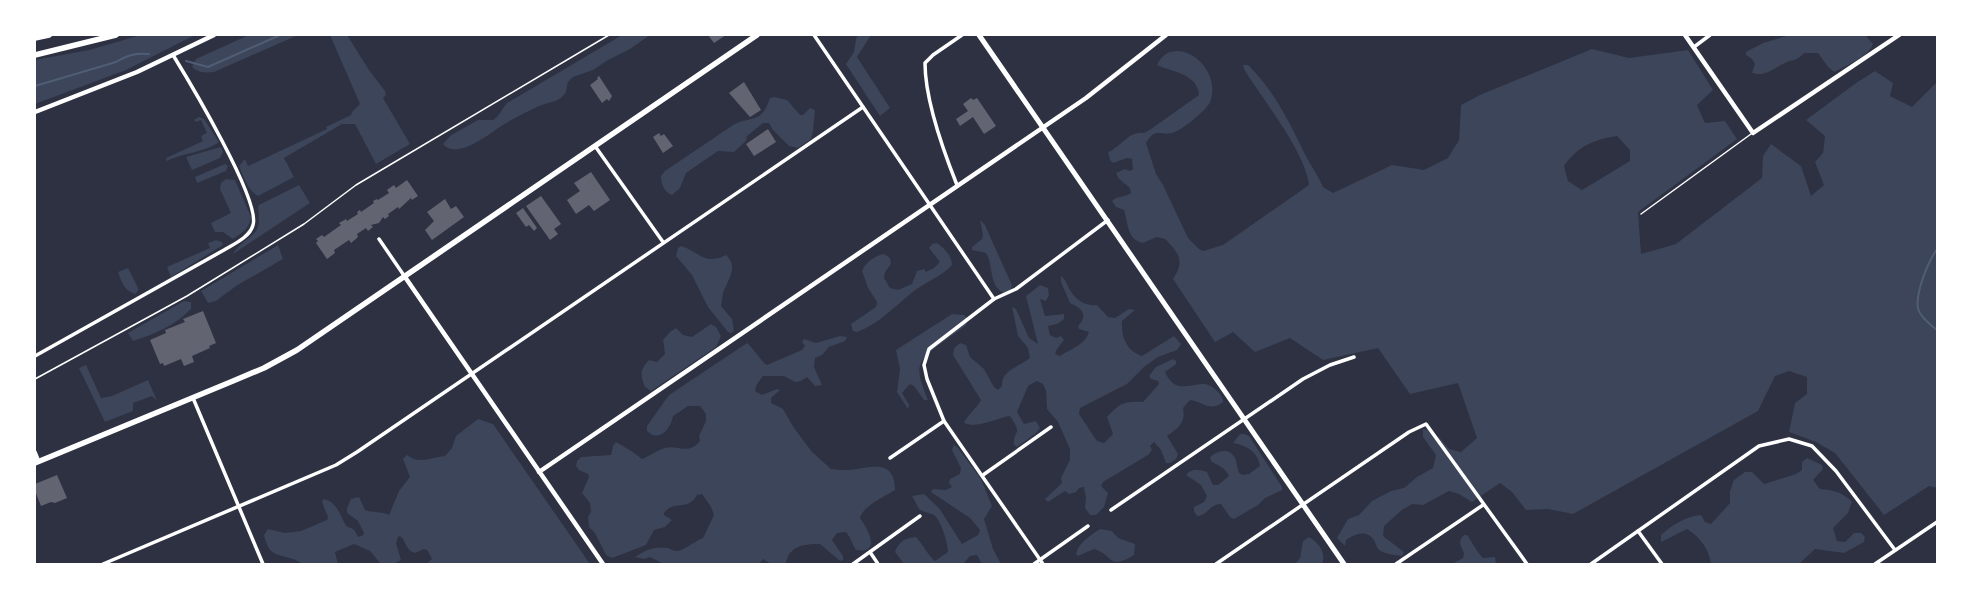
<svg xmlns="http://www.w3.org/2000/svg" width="1972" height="599" viewBox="0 0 1972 599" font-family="'Sofia Sans Condensed',sans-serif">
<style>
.green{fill:#3c4559;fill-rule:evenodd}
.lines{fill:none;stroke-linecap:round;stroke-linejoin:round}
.stream{stroke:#4f5d75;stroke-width:2}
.building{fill:#626471}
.path{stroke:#fff;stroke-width:1.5}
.service{stroke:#fff;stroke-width:1.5}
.minor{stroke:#fff;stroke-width:3.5}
.tertiary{stroke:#fff;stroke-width:4.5}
.secondary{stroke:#fff;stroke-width:5}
.primary{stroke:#fff;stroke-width:5.5}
.trunk{stroke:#fff;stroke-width:5.5}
</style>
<rect width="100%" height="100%" fill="#2d3142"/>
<g class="green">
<polygon points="141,35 195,35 126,70 35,104 35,60 89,50"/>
<path d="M249 35H298L214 72C205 73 199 73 192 67L196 59Z"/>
<path d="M330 35H347L369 70 385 91 386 95 383 98 410 144 376 164 355 124H342L284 158 294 177 258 196C247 190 244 177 239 166L245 159 248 166 327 129 326 127 351 115 352 112 360 104Z"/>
<path d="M622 35H650L630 49 608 60 593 70 573 77 568 82C566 87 568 91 563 96 556 103 544 103 535 108 524 113 513 119 503 125 490 133 457 161 443 144L450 136 478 120H493L497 117 507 103Z"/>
<polygon points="858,35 871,35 857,57 890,108 880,116 846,64 854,52 856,39"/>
<path d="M1790 35H1865L1873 44C1870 55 1845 67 1834 72L1828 67 1818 53H1804C1794 63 1795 58 1785 63 1773 68 1766 77 1752 73L1755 64 1752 59 1746 55V52L1763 43Z"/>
<path d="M1592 49 1629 58 1688 50 1713 90 1697 105 1705 123 1725 121 1737 139 1638 212 1641 254 1676 244 1762 178 1763 156 1771 144 1801 166 1811 196 1824 185 1815 162 1823 153 1825 136 1806 120 1856 83 1875 71 1893 83 1890 96 1912 107 1937 82V488L1929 486 1884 515 1835 453 1816 442 1789 432 1795 403 1807 394V377L1789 371 1775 376 1758 411 1573 514 1548 509 1526 510 1512 492 1500 483 1472 502 1459 494 1449 491 1423 505 1412 504 1402 510 1384 526 1383 536 1404 552 1402 556C1395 555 1383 554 1378 549 1376 546 1375 542 1374 540 1366 529 1355 534 1346 540L1345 546 1337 538 1348 519 1359 515 1372 501 1391 491 1404 488 1417 477 1433 468 1436 455 1423 437V429C1435 430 1442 441 1449 449L1461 452 1477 438 1458 383 1410 394 1378 348 1323 360 1290 338 1255 352 1233 332 1215 342 1173 279C1185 261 1179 253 1165 239L1157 237 1143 243C1127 240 1128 223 1124 210L1116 207 1112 201C1117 195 1125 198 1131 193L1130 188 1119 179 1116 173 1125 169 1130 171 1133 169 1132 159 1127 158 1113 163 1110 160 1108 152C1121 147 1129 130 1144 133L1151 129 1199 95C1198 74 1172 72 1157 65 1172 31 1224 65 1210 102 1207 110 1181 131 1172 133 1159 136 1156 127 1146 143L1156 174 1163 185 1188 238 1199 249 1203 251 1223 245 1309 185C1305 151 1262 99 1244 69L1243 65H1248C1272 88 1288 119 1302 148 1308 162 1317 173 1323 187L1333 193 1392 165 1424 170 1448 158 1459 140 1461 105 1480 95ZM1617 136 1630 150V161L1582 190 1568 181 1564 166C1578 146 1593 140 1617 136Z"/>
<path d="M774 97 787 100 800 115H803L810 108 815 110 813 131 811 139 798 148 789 146 773 130 769 123H763L747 136 746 141 734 152 718 151 686 173 680 188 672 195C664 192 661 184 661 176L665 171 733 125C752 115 761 125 770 98Z"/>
<path d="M199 117 204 119 219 142C207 152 182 153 167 161L166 158 203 141 201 136 207 133 201 120 196 122 194 120Z"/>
<polygon points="221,147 223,152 220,158 192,170 186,157"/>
<polygon points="225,164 228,166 226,171 197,183 195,177"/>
<path d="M226 179 235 180 251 217C249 229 242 233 233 239L223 232H215L211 223 231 213 220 189 221 183Z"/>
<path d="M299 185 310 203 233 254C246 233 263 241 258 207L259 205Z"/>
<path d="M980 220 985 225 1001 261 1012 285 1011 290 1004 293C988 286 994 265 986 253L972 250V247L982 239 983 235Z"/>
<polygon points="216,240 222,242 223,245 171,277 167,267 210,248 208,243"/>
<path d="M936 243C944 247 952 256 952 265 942 276 926 282 914 291 896 305 879 324 857 332L853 331 851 324 876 307 877 302 868 288 862 271C866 262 874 256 884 254L890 258 891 264 885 272 884 278 890 288 898 290 912 284 917 271 924 269 926 272 934 268 940 262 929 248 932 244Z"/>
<polygon points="278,245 283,259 236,286 216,301 208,303 201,291"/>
<path d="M681 246C700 252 704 266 726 255 739 266 728 280 723 293 722 297 722 302 721 306L732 319 734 331 731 333 728 332 708 307 692 275 676 256 678 248Z"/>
<path d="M128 268 138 288V291L135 294C124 291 121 281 118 272Z"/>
<path d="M1061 276C1066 280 1067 285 1070 290 1076 301 1086 306 1097 305L1108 317 1115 318 1129 309 1135 310 1122 321C1121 336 1126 351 1142 356L1174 336 1181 344 1177 350 1158 357 1144 367 1127 384 1080 408 1079 414 1097 441 1104 443 1113 434 1107 417C1120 403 1124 401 1143 402L1159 384 1158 381 1151 379 1149 376 1156 367 1173 359 1176 361V364L1165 372C1179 403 1200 371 1217 391 1221 395 1223 397 1223 402 1210 413 1202 401 1190 400L1183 408C1186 423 1178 428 1167 436L1178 454 1176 459 1170 463H1166L1161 450 1154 442 1150 446 1152 450 1148 455 1103 482 1101 486 1108 493 1104 507 1096 515H1090L1085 508 1086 498 1084 487 1079 488 1076 492 1069 494 1065 491 1048 502 1045 499 1062 483 1061 478 1070 460V449L1058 422 1047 409 1046 391 1043 384 1037 381 1028 386 1017 412 1024 424 1036 421 1040 428 1035 434 1017 447 1014 445C1013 428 1024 437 1010 416 996 418 978 429 964 423 968 414 976 409 981 400L953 355 954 348 960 343 966 345 970 357 984 369 994 387 998 390 1002 386C1000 371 1020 366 1030 358L1028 348 1018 336 1012 307 1016 309 1029 338 1038 344 1026 296 1040 285 1048 288 1049 295 1046 301 1040 299 1045 316 1064 314V319L1057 324 1048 326 1050 335 1056 338 1061 336 1064 340 1057 349 1055 354 1060 356C1070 349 1085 345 1089 332L1079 329 1078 326C1089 314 1081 308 1070 303L1061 282Z"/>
<path d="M184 301 191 302V309C174 326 155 334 133 341L128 333Z"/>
<path d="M952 314 964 315 968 319 966 325C955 334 930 349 922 361 915 371 924 389 928 400H924L914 386 910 384 902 393 909 405 908 409 897 392 900 369 896 350Z"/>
<path d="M711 324 716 327 721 336 716 347 651 391 645 387C640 374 640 370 649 360L657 362 665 354 663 340 670 332 676 328 683 335 692 337Z"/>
<path d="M840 336 847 337 845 341 829 347 822 355 815 358 814 367 822 385 815 386 807 377 801 381 795 382 784 376H763L757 384 755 391 762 395 777 389 780 390 771 398V403L783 409 794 428 812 452 831 469C837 470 844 470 850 470 872 467 895 459 895 490 885 496 862 507 860 518 868 529 882 554 856 550 852 544 851 538 846 532L837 533 832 540 843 556V560L840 561 820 544C804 544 788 546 786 564H771L763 559 759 564H664L650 557 644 559 635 557C645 550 655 546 668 548 671 549 674 551 677 551 681 552 697 540 703 538L714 515 711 507 702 494 697 495C687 512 675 499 664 513V515L672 520 665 527 654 530 646 545 612 558 606 555 595 533 589 527 588 517 591 512 590 503 582 493 589 477 588 474 579 470 576 466 577 461 581 457 611 455 613 446 616 442 633 452 642 459C650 456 657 450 665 448 678 444 688 456 700 441L699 436 706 421V414L700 406H688L673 416C671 429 659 443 647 431V426L669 395 747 343C755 350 759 359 767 365L802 350 805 346 802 342 804 339 816 343Z"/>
<polygon points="86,365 101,398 112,396 148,380 157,401 152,396 133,403 133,411 105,422 80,370 79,368"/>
<path d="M478 419 493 424 590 564H426L432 559 427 550 424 549 415 553C405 550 407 542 400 536L398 537 396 543 401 560 394 564H381L370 551 354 544 335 552 338 564H302C294 556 277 558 270 550 267 546 265 539 264 535L268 529 285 533 301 531 327 520 328 517 322 502 323 499C336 501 340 514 345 524 347 528 350 527 353 529 355 530 357 535 358 537L363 535 364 533 358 521 347 513V508L351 499 359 497 365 510C374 513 381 511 389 515L399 491 410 477 403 459 407 455C419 465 432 457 445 456L452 448 456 436Z"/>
<path d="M1240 434H1244L1249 436 1282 487V490L1265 498 1258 505 1234 519 1230 517 1221 504C1210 504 1207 516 1197 516L1194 511V507L1204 502 1207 496 1201 485 1186 475C1192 468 1198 469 1207 472L1213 485H1218L1229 476C1225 467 1218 466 1211 461L1210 457C1217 451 1229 447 1235 458 1237 462 1237 468 1239 473L1243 475 1249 474 1260 466C1258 452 1246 445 1233 443Z"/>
<path d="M954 445 958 448 981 479 992 506 984 519 993 549 1001 564H982L977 555 970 556 963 564H904L895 552C899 541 905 538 916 537 922 543 930 558 935 561L948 552C948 544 941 520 934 515 930 513 923 512 919 509L912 496 924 494 939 508 962 544 978 535 980 530 970 518 931 492 933 489 946 490 952 487 949 483 950 479 960 474 961 468 952 450Z"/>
<path d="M1807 458 1822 465 1823 469 1813 480 1820 489C1833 490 1843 492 1852 502L1848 513 1833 528 1837 541 1845 542 1854 533H1861L1865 537 1864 542 1844 553 1815 549 1799 564H1711C1709 549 1700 537 1687 529L1661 542V535C1672 525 1686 516 1701 515L1705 522 1711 524 1730 503V491L1734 480 1745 472H1752L1764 484 1796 474 1802 470V462Z"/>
<path d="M1100 529 1112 531C1120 542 1124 539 1135 544L1134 555C1108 571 1114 555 1094 549L1078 556 1076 554C1078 543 1091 535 1100 529Z"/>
<path d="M1464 535H1467C1473 543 1476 551 1483 558L1495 557 1496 564H1452L1463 558 1464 553C1461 546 1457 541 1464 535Z"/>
<path d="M1309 537C1318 542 1327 553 1322 564H1295L1300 558 1303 541Z"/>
</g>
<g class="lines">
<g class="stream">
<polyline points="186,61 208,67 280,35"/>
<path d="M35 86 116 62C128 55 135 53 149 54"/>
<path d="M1937 249C1928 262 1915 293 1918 309 1921 318 1930 324 1937 330"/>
</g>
</g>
<g class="building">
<polygon points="708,35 726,35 714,43"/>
<polygon points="599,76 612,96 609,101 607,99 602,103 590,85 598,79 597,78"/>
<polygon points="744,82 761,110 750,117 729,93"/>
<polygon points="971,98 973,100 977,98 996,126 984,134 973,117 960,126 956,119 968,111 963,104"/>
<polygon points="768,129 776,142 754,156 746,144"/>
<polygon points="659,133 661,136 664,134 673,146 663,153 653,137"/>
<polygon points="591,172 610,200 594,211 589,205 576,214 567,200 580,191 574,183"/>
<polygon points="407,180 418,196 412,200 411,198 399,209 398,207 388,214 389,216 385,219 383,217 379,223 371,225 373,227 368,231 366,228 357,234 358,237 351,243 349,240 334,250 335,253 327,259 316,243 318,241 316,239 322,235 324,237 341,225 339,223 346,219 347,221 358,214 357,212 360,210 361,212 374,203 373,201 377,199 378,200 389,193 387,190 394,185 396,188"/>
<polygon points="541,196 561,224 554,229 558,234 550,240 526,206"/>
<polygon points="445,199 451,209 456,206 464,217 432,240 425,230 434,221 427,212"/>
<polygon points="523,208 537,228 534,231 529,225 526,227 516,213"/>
<polygon points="203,311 216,343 209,346 210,348 192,356 194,362 184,366 181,359 164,366 163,363 160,364 150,340 166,333 165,330 185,322 183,319"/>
<polygon points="57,475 67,498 55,503 51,502 41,506 35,491 35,484"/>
</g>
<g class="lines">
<polyline class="path" points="35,379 187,296 304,224 356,185 609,35"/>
<polyline class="service" points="1641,214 1751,134"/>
<g class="minor">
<polyline points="814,35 994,299"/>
<polyline points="1694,47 1710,35"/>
<polyline points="595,146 663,242"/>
<path d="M957 185C943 150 925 101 925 63L933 55 962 35"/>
<polyline points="379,239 405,277"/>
<path d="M35 356 224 250C234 244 250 237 253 225 261 201 189 81 173 55"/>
<polyline points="193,398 263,564"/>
<polyline points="35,452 39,462"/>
<polyline points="890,458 944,421"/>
<polyline points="983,475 1051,427"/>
<polyline points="1111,510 1303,379 1330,365 1354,357"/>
<polyline points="1638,531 1662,564"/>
<polyline points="870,552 878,564"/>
<polyline points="103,564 336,465 357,452 863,107"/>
<polyline points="853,564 920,516"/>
<polyline points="1034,564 1088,526"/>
<polyline points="1043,564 944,421 927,379 924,365 929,349 994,299 1016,289 1108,220"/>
<polyline points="1216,564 1409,432 1426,424 1527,564"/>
<polyline points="1396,564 1483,505"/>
<polyline points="1591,564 1759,446 1789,439 1812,446 1836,471 1895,550"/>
<polyline points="1875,564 1937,522"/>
</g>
<g class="tertiary">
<polyline points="1685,35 1753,133 1899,35"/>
<polyline points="35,112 137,72 214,35"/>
<polyline points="405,277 603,564"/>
<polyline points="539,472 1086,98 1166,35"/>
</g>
<polyline class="secondary" points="979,35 1344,564"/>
<polyline class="primary" points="35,463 233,381 264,368 297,350 757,35"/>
<g class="trunk">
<polyline points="35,38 49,35"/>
<polyline points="35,55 116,35"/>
</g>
</g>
<rect width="1972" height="599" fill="none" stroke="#ffffff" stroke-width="72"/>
</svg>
